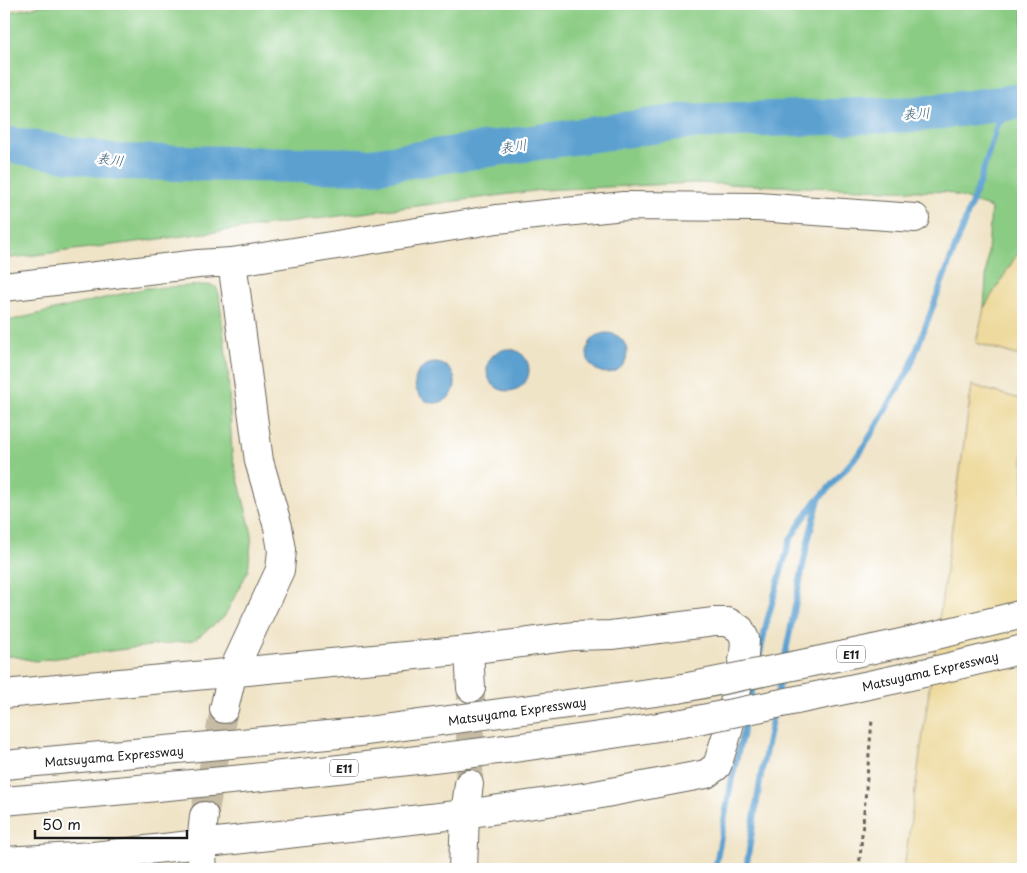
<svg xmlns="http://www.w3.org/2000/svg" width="1027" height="873" viewBox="0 0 1027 873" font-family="'Playpen Sans','Klee One',sans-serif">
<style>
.green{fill:#8bcc84;stroke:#547450}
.sand{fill:#eeda9e;stroke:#857b5d}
.water{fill:#5ca0d0;stroke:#3c5e76}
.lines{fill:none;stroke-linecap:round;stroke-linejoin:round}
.stream{stroke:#5ca0d0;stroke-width:6}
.river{stroke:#5ca0d0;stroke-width:36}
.minor-tunnel{stroke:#c6bca5;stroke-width:28;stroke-dasharray:28 14;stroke-linecap:butt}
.minor-casing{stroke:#666258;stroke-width:30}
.highway-casing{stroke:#666258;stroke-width:30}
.path{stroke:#666258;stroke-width:3;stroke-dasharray:4 4;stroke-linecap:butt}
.minor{stroke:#fff;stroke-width:28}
.highway{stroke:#fff;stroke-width:28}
.highway-bridge-casing{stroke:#666258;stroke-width:30;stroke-linecap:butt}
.highway-bridge{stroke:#fff;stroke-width:28}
.labels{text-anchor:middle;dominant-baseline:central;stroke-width:4.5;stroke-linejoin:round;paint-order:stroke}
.shield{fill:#fff;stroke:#606060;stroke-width:1}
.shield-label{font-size:11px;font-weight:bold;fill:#1c1c1c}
.street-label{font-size:12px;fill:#1c1c1c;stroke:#fff}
.water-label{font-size:14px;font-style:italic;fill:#3c5e76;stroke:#fff}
</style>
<rect width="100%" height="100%" fill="#fff"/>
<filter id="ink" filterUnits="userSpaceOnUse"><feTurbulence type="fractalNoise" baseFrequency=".02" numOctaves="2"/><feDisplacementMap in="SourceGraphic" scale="10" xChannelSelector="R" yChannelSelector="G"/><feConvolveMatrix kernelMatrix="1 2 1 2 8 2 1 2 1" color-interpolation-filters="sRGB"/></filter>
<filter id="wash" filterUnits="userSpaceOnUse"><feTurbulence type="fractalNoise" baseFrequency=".0096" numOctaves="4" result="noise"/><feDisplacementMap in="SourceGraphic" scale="20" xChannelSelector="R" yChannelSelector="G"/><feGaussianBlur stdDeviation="1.12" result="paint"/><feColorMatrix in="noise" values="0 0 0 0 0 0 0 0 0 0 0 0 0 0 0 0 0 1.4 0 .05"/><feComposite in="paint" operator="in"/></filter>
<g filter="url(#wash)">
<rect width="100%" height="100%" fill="#f0e4c7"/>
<g class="green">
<polygon points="49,4 1023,4 1023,245 984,308 991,208 947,192 694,183 542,190 4,259 4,13"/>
<polygon points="208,285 216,287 219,294 228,372 232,455 252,534 248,571 224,617 194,640 35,661 12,656 4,657 4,322 146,288"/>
</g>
<g class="sand">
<polygon points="1023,245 1023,357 976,343 984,308"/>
<polygon points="972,385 1023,400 1023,869 904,869"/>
</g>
<g class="water">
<circle cx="607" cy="353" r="20"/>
<circle cx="508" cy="370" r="21"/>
<circle cx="435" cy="383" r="20"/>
</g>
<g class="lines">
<g class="stream">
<polyline points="784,661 808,541 819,499 862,450 909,370 980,181 997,125 1023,104"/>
<polyline points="757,667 767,621 790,540 801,522 817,500"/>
<polyline points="777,698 781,676"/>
<polyline points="749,704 754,682"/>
<polyline points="715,869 732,778 746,719"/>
<polyline points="746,869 761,775 774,710"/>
</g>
<polyline class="river" points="4,144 118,162 370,166 680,122 919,114 1023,101"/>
</g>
</g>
<g filter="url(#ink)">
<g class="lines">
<g class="minor-tunnel">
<polyline points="469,784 471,693"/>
<polyline points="204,816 224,709"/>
</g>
<g class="minor-casing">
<g id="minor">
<polyline points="232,262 497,219 624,206 758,207 915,218"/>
<polyline points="4,287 198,264 232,262 259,461 278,527 282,550 280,570 233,671 224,709"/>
<polyline points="469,650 471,688"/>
<polyline points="4,694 469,650 573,636 611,635 714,622 728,622 740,629 745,639 744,656 728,731 717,766 706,774 590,796 465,814 93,856 4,861"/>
<polyline points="203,869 201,845 204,816"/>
<polyline points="463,869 465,814 469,784"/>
</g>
</g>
<g class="highway-casing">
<g id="highway">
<polyline points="4,765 360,732 678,689"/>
<path d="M4 801C231 781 458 760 683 723"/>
</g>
</g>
<polyline class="path" points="859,869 872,720"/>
<use href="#minor" class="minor"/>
<use href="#highway" class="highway"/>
<g class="highway-bridge-casing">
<g id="highway-bridge">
<path d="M678 689C794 666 909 643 1023 614"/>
<path d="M683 723C797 700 911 678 1023 649"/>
</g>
</g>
<use href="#highway-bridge" class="highway-bridge"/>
</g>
</g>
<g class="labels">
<g class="shield">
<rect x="837" y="645.5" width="28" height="17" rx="4"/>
<rect x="330" y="759.5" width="28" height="17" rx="4"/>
</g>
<g class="shield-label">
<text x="851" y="654">E11</text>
<text x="344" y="768">E11</text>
</g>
<g class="street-label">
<text transform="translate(930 671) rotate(-13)">Matsuyama Expressway</text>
<text transform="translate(517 711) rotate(-8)">Matsuyama Expressway</text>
<text transform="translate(114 756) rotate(-5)">Matsuyama Expressway</text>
</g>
<g class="water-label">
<text transform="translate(916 113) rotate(-4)">表川</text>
<text transform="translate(513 146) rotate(-8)">表川</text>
<text transform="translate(110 159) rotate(7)">表川</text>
</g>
</g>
<rect width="1027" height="873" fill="none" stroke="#fff" stroke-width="20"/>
<path d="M35 830v8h152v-8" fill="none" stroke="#1c1c1c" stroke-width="2.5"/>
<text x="42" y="830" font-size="15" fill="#1c1c1c" stroke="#ffffff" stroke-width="4" paint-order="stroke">50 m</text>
</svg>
